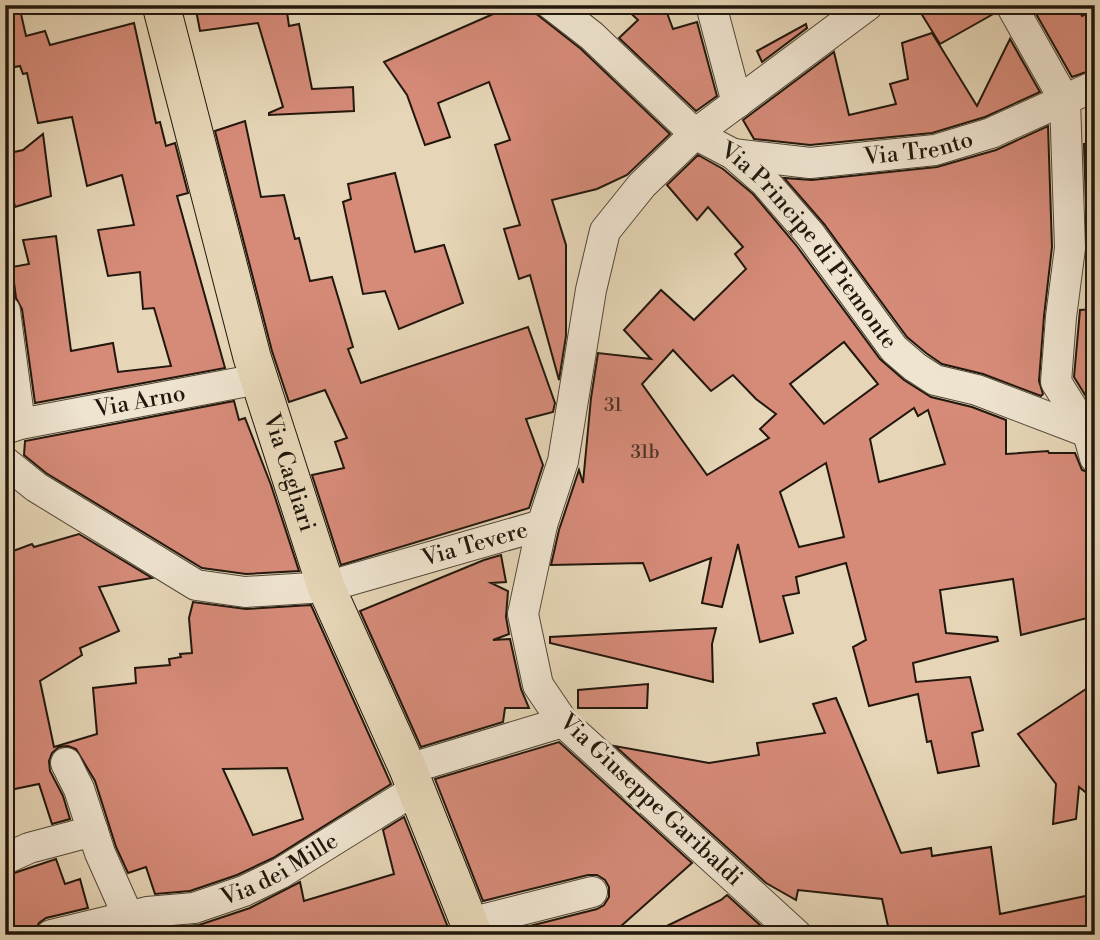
<svg xmlns="http://www.w3.org/2000/svg" width="1100" height="940" viewBox="0 0 1100 940" font-family="'Libre Bodoni',serif">
<style>
.building{fill:#d68b79;stroke:#21170c;stroke-width:2;fill-rule:evenodd}
.lines{fill:none;stroke-linecap:round;stroke-linejoin:round}
.minor-casing{stroke:#524737;stroke-width:32}
.major-casing{stroke:#21170c;stroke-width:39}
.minor{stroke:#efe4d0;stroke-width:30}
.major{stroke:#e6d6b7;stroke-width:37}
.labels{text-anchor:middle;dominant-baseline:central;stroke-width:6;stroke-linejoin:round;paint-order:stroke}
.number-label{font-size:19px;fill:#4e3427}
.street-label{font-size:23px;fill:#21170c;stroke:#efe4d0}
</style>
<rect width="100%" height="100%" fill="#e6d6b7"/>
<filter id="stains"><feTurbulence type="fractalNoise" baseFrequency=".00286" numOctaves="4"/><feColorMatrix values="0 0 0 0 .2 0 0 0 0 .09 0 0 0 0 .02 0 0 0 .5 -.17"/></filter>
<radialGradient id="worn" r=".72"><stop offset=".6" stop-color="#630" stop-opacity="0"/><stop offset="1" stop-color="#630" stop-opacity=".3"/></radialGradient>
<g class="building">
<polygon points="5,5 19,5 26,36 45,31 50,45 134,23 156,123 160,122 166,146 175,143 188,193 177,196 225,368 35,403 22,309 16,298 12,267 29,264 23,240 56,236 71,351 113,343 118,372 171,366 154,308 143,309 140,272 108,276 98,230 134,225 122,175 87,186 72,117 38,123 27,73 23,74 20,66 5,69"/>
<polygon points="195,5 286,5 289,26 299,24 312,89 353,87 354,111 269,115 269,113 283,107 258,23 200,31"/>
<polygon points="501,5 525,5 581,49 670,134 627,175 597,189 552,200 566,245 566,336 559,380 530,275 519,279 504,229 520,225 495,145 510,140 489,82 438,103 450,137 425,145 407,95 384,62 500,11"/>
<polygon points="622,5 664,5 673,29 697,22 717,96 696,111 619,38 638,20"/>
<polygon points="916,5 994,5 995,13 940,44"/>
<polygon points="1031,5 1076,5 1082,16 1095,10 1095,69 1072,77"/>
<polygon points="806,24 807,28 762,62 757,51"/>
<polygon points="932,33 977,106 1010,39 1040,92 985,117 932,133 810,145 754,139 743,120 834,52 849,115 896,104 890,84 908,79 902,43"/>
<polygon points="245,121 261,197 284,195 295,239 299,238 310,281 332,277 353,347 348,349 361,383 528,327 555,403 553,412 526,419 543,465 529,508 341,565 312,475 344,468 335,442 347,438 325,390 289,402 272,351 215,131"/>
<polygon points="1048,126 1052,247 1044,316 1039,381 1043,394 1041,396 983,374 942,364 926,353 907,337 824,224 784,178 812,180 937,167 996,150"/>
<polygon points="43,134 51,196 15,207 11,189 5,189 5,154 23,150"/>
<polygon points="1095,142 1095,235 1087,235 1084,144"/>
<path d="M698 155 723 169 753 194 796 245 880 359 904 380 931 397 972 407 1006 420V454L1048 451 1049 453H1075L1082 470 1095 475V616L1021 635 1013 579 940 590 946 633 997 637 998 641 913 663 916 682 970 677 983 730 972 733 979 766 938 773 931 741 927 742 918 694 869 706 853 647 866 640 846 563 796 577 799 593 783 596 793 633 760 642 738 544 722 607 702 603 711 558 650 581 643 563 551 565 559 530 579 470 583 483 591 398 598 353 651 359 624 330 661 290 694 320 746 269 735 254 743 247 708 207 697 220 667 185ZM844 342 878 384 824 424 790 384ZM673 350 711 391 733 375 756 399 776 414 760 429 769 438 707 475 642 384ZM914 408 918 416 928 410 945 464 879 482 870 439ZM826 463 844 537 799 547 780 492Z"/>
<polygon points="395,173 415,252 444,245 463,303 399,329 385,291 363,294 343,202 351,199 348,184"/>
<polygon points="1095,309 1095,411 1074,377 1080,310"/>
<polygon points="234,401 239,420 245,418 271,485 299,571 246,574 202,568 46,473 24,455 25,441"/>
<path d="M79 534 152 578 99 587 119 631 80 648 82 655 40 681 54 747 97 734 93 688 136 683 135 668 170 665 169 659 181 657 180 654 192 653 189 618 193 602 246 609 311 605 391 784 273 858 237 875 190 891 155 894 146 867 128 873 116 847 95 781 76 749 68 746 59 747 52 753 49 761 50 771 63 796 70 819 52 824 39 784 5 791V554L32 544 34 547ZM287 768 303 819 253 835 223 769Z"/>
<polygon points="501,555 506,582 491,583 508,591 506,617 509,634 493,640 510,639 521,689 529,708 505,708 503,722 421,747 360,611 484,560"/>
<polygon points="716,628 712,644 713,682 550,643 550,637"/>
<polygon points="1095,683 1095,800 1079,787 1076,819 1053,824 1056,784 1018,734"/>
<polygon points="648,684 647,708 578,708 578,690"/>
<polygon points="836,698 901,853 931,848 932,856 991,847 1000,914 1095,894 1095,935 890,935 882,899 798,890 796,900 766,883 615,746 709,763 759,755 757,743 825,733 813,704"/>
<polygon points="559,742 692,863 611,935 494,935 597,909 604,905 609,897 609,887 605,880 597,875 588,875 483,901 435,779"/>
<polygon points="404,817 451,935 178,935 174,927 199,925 250,908 300,882 304,901 394,874 383,830"/>
<polygon points="56,859 65,884 80,879 88,908 46,918 39,923 34,933 13,935 5,911 5,876"/>
<polygon points="727,895 761,926 767,935 648,935 721,900"/>
</g>
<g class="lines">
<g class="minor-casing">
<g id="minor">
<path id="s1" d="M552 5 592 36 695 134 733 154 765 182 810 234 894 349 915 367 935 380 977 390 1095 435"/>
<polyline points="711,5 737,103"/>
<polyline points="1011,5 1065,101 1070,248 1061,317 1056,382 1088,433 1095,458"/>
<path id="s2" d="M733 154 810 163 935 150 991 133 1095 86"/>
<polyline points="5,311 20,424"/>
<path id="s3" d="M5 429 20 424 259 379"/>
<path id="s4" d="M5 462 36 487 196 585 245 592 326 587 542 525"/>
<polyline points="66,763 79,789 100,853 128,916"/>
<polyline points="408,769 563,722"/>
<polyline points="5,859 29,848 93,831"/>
<polyline points="469,923 592,892"/>
<path id="s5" d="M51 935 147 912 194 908 244 891 281 873 416 789"/>
<polyline points="797,935 563,722 538,685 523,614 542,525 563,461 591,290 605,231 642,185 695,134 868,5"/>
</g>
</g>
<g class="major-casing">
<g id="major">
<path id="s6" d="M161 5 252 357 326 587 408 769 474 935"/>
</g>
</g>
<use href="#minor" class="minor"/>
<use href="#major" class="major"/>
</g>
<g class="labels">
<g class="number-label">
<text x="613" y="405">31</text>
<text x="645" y="452">31b</text>
</g>
<g class="street-label">
<text stroke="none"><textPath href="#s2" startOffset="187">Via Trento</textPath></text>
<text stroke="none"><textPath href="#s1" startOffset="355">Via Principe di Piemonte</textPath></text>
<text stroke="none"><textPath href="#s3" startOffset="138">Via Arno</textPath></text>
<text stroke="none"><textPath href="#s6" startOffset="485">Via Cagliari</textPath></text>
<text stroke="none"><textPath href="#s4" startOffset="513">Via Tevere</textPath></text>
<text transform="translate(651 800) rotate(43)">Via Giuseppe Garibaldi</text>
<text stroke="none"><textPath href="#s5" startOffset="240">Via dei Mille</textPath></text>
</g>
</g>
<rect width="1100" height="940" fill="none" stroke="#e6d6b7" stroke-width="28"/>
<rect x="7" y="7" width="1086" height="926" fill="none" stroke="#21170c" stroke-width="3.5"/>
<rect x="14" y="14" width="1072" height="912" fill="none" stroke="#21170c" stroke-width="2"/>
<rect width="100%" height="100%" filter="url(#stains)"/>
<rect width="100%" height="100%" fill="url(#worn)"/>
</svg>
